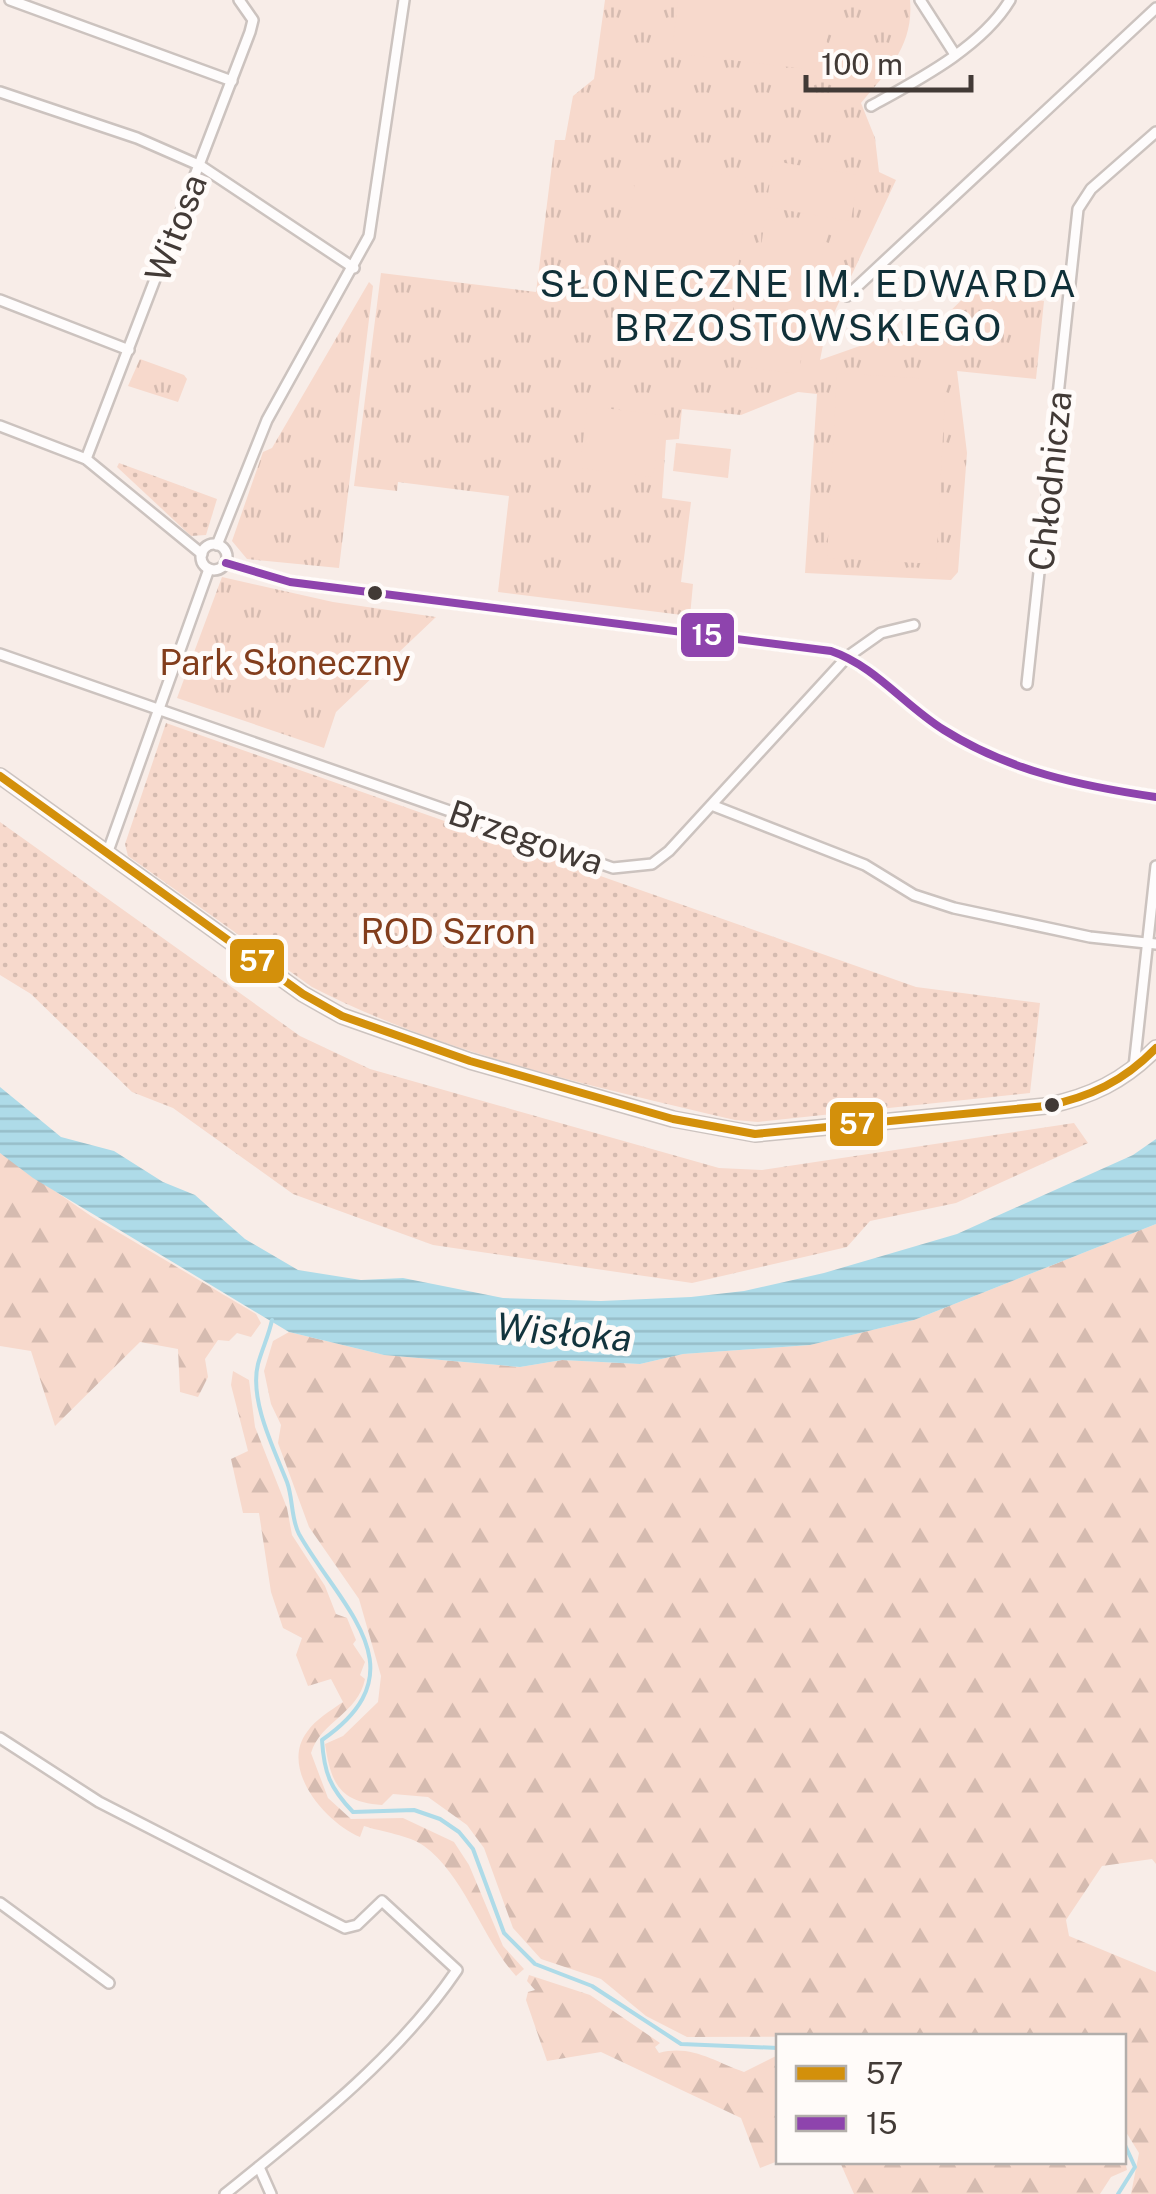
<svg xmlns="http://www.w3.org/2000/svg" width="1156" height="2194" viewBox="0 0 1156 2194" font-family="'Public Sans',sans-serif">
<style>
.grass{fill:url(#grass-dots)}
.forest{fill:url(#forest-firs)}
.park{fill:url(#park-tufts)}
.pitch{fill:#f7d9cc}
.water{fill:url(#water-rules)}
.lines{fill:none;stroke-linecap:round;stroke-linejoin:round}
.stream{stroke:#aedbe8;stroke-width:4}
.street-casing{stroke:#ccc3bf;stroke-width:14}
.secondary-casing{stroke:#ccc3bf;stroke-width:18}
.street{stroke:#fefcfc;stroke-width:9}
.secondary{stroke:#fbf7f6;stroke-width:12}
.bus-1-casing{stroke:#fffbf9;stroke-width:15}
.bus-2-casing{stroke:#fffbf9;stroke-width:15}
.bus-1{stroke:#d3900b;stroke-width:8}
.bus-2{stroke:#8e44ad;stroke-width:8}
.bus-dot{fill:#423a36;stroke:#fffbf9;stroke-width:4}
.labels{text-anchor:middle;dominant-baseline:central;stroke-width:10;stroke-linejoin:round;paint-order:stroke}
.street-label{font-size:35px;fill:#423a36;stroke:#fffbf9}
.park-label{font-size:35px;fill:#823d1c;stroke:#fffbf9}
.neighbourhood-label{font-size:38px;letter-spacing:2.5px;fill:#103038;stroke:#fffbf9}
.water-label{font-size:38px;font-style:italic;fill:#12343d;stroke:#fffbf9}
.line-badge{stroke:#fffbf9;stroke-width:4}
.badge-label{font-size:28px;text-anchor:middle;font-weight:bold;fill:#fff}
</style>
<defs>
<pattern id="grass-dots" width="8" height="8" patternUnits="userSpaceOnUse" patternTransform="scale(2.5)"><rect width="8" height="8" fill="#f7d9cc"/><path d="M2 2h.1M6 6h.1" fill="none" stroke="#d5bbb0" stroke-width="1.8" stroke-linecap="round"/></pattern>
<pattern id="forest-firs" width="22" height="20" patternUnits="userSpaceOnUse" patternTransform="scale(2.5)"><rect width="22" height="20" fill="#f7d9cc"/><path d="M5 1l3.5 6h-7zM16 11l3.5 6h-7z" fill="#d5bbb0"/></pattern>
<pattern id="park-tufts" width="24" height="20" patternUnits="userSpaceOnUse" patternTransform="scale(2.5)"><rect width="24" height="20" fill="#f7d9cc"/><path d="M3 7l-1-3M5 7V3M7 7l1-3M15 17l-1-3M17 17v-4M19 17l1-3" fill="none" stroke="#d5bbb0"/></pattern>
<pattern id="water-rules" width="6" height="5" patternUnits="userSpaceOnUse" patternTransform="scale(2.5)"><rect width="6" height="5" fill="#aedbe8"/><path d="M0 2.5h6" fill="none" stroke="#97bdc8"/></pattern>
</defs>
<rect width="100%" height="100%" fill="#f8ede8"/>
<g class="grass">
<polygon points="119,463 217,499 206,535 191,536 117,467"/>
<path d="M166 723 916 987 1040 1003 1030 1093 758 1122 735 1120C593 1086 442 1054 312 987L128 856 125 844Z"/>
<polygon points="0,822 300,1036 370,1069 719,1168 762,1170 1074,1123 1088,1143 956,1203 870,1221 847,1247 692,1283 433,1245 293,1194 173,1108 132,1092 31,994 0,975"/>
</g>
<g class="forest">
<polygon points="0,1153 91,1216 256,1314 261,1323 251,1337 237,1333 229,1341 218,1340 205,1359 208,1377 198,1397 180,1392 178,1349 140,1342 55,1426 31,1351 0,1346"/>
<path d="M1156 1224V1864L1152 1859 1102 1866 1066 1920 1069 1936 1156 1972V2194H1131L1139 2153 1124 2129V2036L687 2037 646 2016 601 1979 541 1959 513 1928 484 1848 467 1825 428 1797 393 1794 382 1805C339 1802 331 1783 325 1744L343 1736 378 1702 381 1676 359 1599 309 1527 278 1443 281 1425 271 1404 264 1371 273 1341 289 1332 384 1355 520 1367 562 1360 640 1364 683 1354 810 1345 914 1320Z"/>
<path d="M233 1371 249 1380 255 1427 287 1508 292 1535 325 1586 336 1614 347 1618 356 1640 353 1644 365 1662 360 1675 365 1679C358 1714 321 1721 311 1753L328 1798 351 1819 403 1818 454 1842 469 1865 503 1946 524 1969 516 1976C481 1937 465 1876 424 1846 409 1835 382 1832 364 1826L360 1837C326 1823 279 1769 307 1732 316 1719 330 1711 343 1702L331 1679 308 1686 296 1655 302 1638 283 1628 271 1592 259 1513H243L231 1459 248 1451 231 1385Z"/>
<path d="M529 1975 590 1995 660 2043 655 2047 659 2053C691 2044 715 2062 744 2072L778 2055V2161L760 2168 741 2118 601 2052 547 2061 526 2000 528 1992 535 1990 527 1981Z"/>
<polygon points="1124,2157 1127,2170 1111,2177 1100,2194 854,2194 840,2162 1124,2162"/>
</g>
<g class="park">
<path d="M605 0H910C914 45 888 71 861 103L875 138 879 172 896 180 826 330 820 360 945 316 971 291 1044 301 1036 379 957 371 967 453 958 572 951 580 805 573 817 394 798 392 741 415 682 409 679 439 666 440 662 498 691 502 681 582 693 584 690 616 498 592 509 496 398 482 397 491 354 486 381 273 536 292 555 140H565L573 96 594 79Z"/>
<polygon points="369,282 373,286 339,568 247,559 232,541 263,452 272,448"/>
<polygon points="140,359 184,375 187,379 178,402 128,386"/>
<polygon points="222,577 333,602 436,617 336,712 324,748 177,698"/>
</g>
<g class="pitch">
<polygon points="678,0 832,0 823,71 672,53"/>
<polygon points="773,161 858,175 851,221 766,207"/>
<polygon points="637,164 749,178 728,350 615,336"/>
<polygon points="765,219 826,228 819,277 758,268"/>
<polygon points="758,275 811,282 799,374 746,367"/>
<polygon points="837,373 946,380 936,564 827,558"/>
<polygon points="587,406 661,415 653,477 580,468"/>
<polygon points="676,443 731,449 728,478 673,471"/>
</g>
<polygon class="water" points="0,1087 61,1137 114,1151 163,1182 195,1195 245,1239 298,1270 361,1280 403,1278 503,1298 601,1301 691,1297 744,1291 824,1273 957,1234 1133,1155 1156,1139 1156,1224 914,1320 810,1345 683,1354 640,1364 562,1360 520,1367 384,1355 289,1332 33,1178 0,1153"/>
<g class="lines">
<g class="stream">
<path d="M272 1320C269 1335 262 1349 258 1364 249 1400 274 1449 287 1482 293 1498 291 1519 299 1534 341 1608 423 1670 322 1740 324 1773 330 1788 353 1812L414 1810 440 1819 459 1832 473 1849 504 1933 535 1964 592 1986 681 2044 778 2048"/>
<polyline points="1118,2194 1135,2167 1124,2143"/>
</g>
<g class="street-casing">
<g id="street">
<polyline points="10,0 232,81"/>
<polyline points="920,0 954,53"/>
<polyline points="0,92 137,138 201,166 354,268"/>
<path d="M871 106C918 80 982 47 1010 0"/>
<polyline points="847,296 1156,8"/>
<polyline points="0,300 129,350"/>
<polyline points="0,426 86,459 202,554"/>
<polyline points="86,459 250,32 253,20 239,0"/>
<circle cx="214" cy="557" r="13"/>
<polyline points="217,545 267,420 369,236 404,0"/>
<path d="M226 563 290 582 831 651C875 666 905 706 944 730 1009 771 1081 786 1156 797"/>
<polyline points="0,654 613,868 652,864 669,851 847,657 881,633 914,625"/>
<polyline points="1027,684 1078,209 1091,189 1156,132"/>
<polyline points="714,806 865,865 914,895 954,908 1090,937 1156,944"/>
<polyline points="107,854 209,569"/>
<polyline points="1134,1067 1156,866"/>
<path d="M0 1738 99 1802 345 1928 357 1925 382 1901 457 1970C398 2057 307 2128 225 2194"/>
<polyline points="0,1903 109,1983"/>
<polyline points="259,2167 271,2194"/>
</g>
</g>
<g class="secondary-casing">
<path id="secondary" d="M0 776 303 994 342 1016 470 1061 673 1119 755 1134 1046 1106C1090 1097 1124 1081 1156 1048"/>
</g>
<use href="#street" class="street"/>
<use href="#secondary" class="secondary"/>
<g class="bus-1-casing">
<path id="bus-1" d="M0 776 303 994 342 1016 470 1061 673 1119 755 1134 1046 1106C1090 1097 1124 1081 1156 1048"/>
</g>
<g class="bus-2-casing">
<path id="bus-2" d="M226 563 290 582 831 651C875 666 905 706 944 730 1009 771 1081 786 1156 797"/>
</g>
<use href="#bus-1" class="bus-1"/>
<use href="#bus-2" class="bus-2"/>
</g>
<g class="bus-dot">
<circle cx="375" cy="593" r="9"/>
<circle cx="1052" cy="1105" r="9"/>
</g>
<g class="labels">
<g class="street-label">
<text transform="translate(176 228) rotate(-69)">Witosa</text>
<text transform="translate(1050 481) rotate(-84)">Chłodnicza</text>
<text transform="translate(526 837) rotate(19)">Brzegowa</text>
</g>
<g class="park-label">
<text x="285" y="662">Park Słoneczny</text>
<text x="448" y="931">ROD Szron</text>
</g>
<g class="neighbourhood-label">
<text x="809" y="283">SŁONECZNE IM. EDWARDA<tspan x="809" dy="44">BRZOSTOWSKIEGO</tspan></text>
</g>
<g class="water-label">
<text transform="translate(564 1332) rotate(5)">Wisłoka</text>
</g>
</g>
<g class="line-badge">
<rect x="679" y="611" width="57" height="48" rx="10" fill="#8e44ad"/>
<rect x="228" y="937" width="58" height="48" rx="10" fill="#d3900b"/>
<rect x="828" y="1100" width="57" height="48" rx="10" fill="#d3900b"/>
</g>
<g class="badge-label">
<text x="707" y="645">15</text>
<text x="257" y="971">57</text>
<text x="857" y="1134">57</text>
</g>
<rect x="776" y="2034" width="350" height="130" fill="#fffbf9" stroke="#b3aeab" stroke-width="2.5"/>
<rect x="796" y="2066" width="50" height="15" fill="#d3900b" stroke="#b3aeab" stroke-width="2.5"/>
<text x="866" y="2084" font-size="30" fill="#423a36">57</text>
<rect x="796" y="2116" width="50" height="15" fill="#8e44ad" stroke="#b3aeab" stroke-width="2.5"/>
<text x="866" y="2134" font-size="30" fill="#423a36">15</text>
<path d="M806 75v15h165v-15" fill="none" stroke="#423a36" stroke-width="5"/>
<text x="821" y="75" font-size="30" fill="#423a36" stroke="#fffbf9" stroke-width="8" paint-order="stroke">100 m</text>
</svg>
